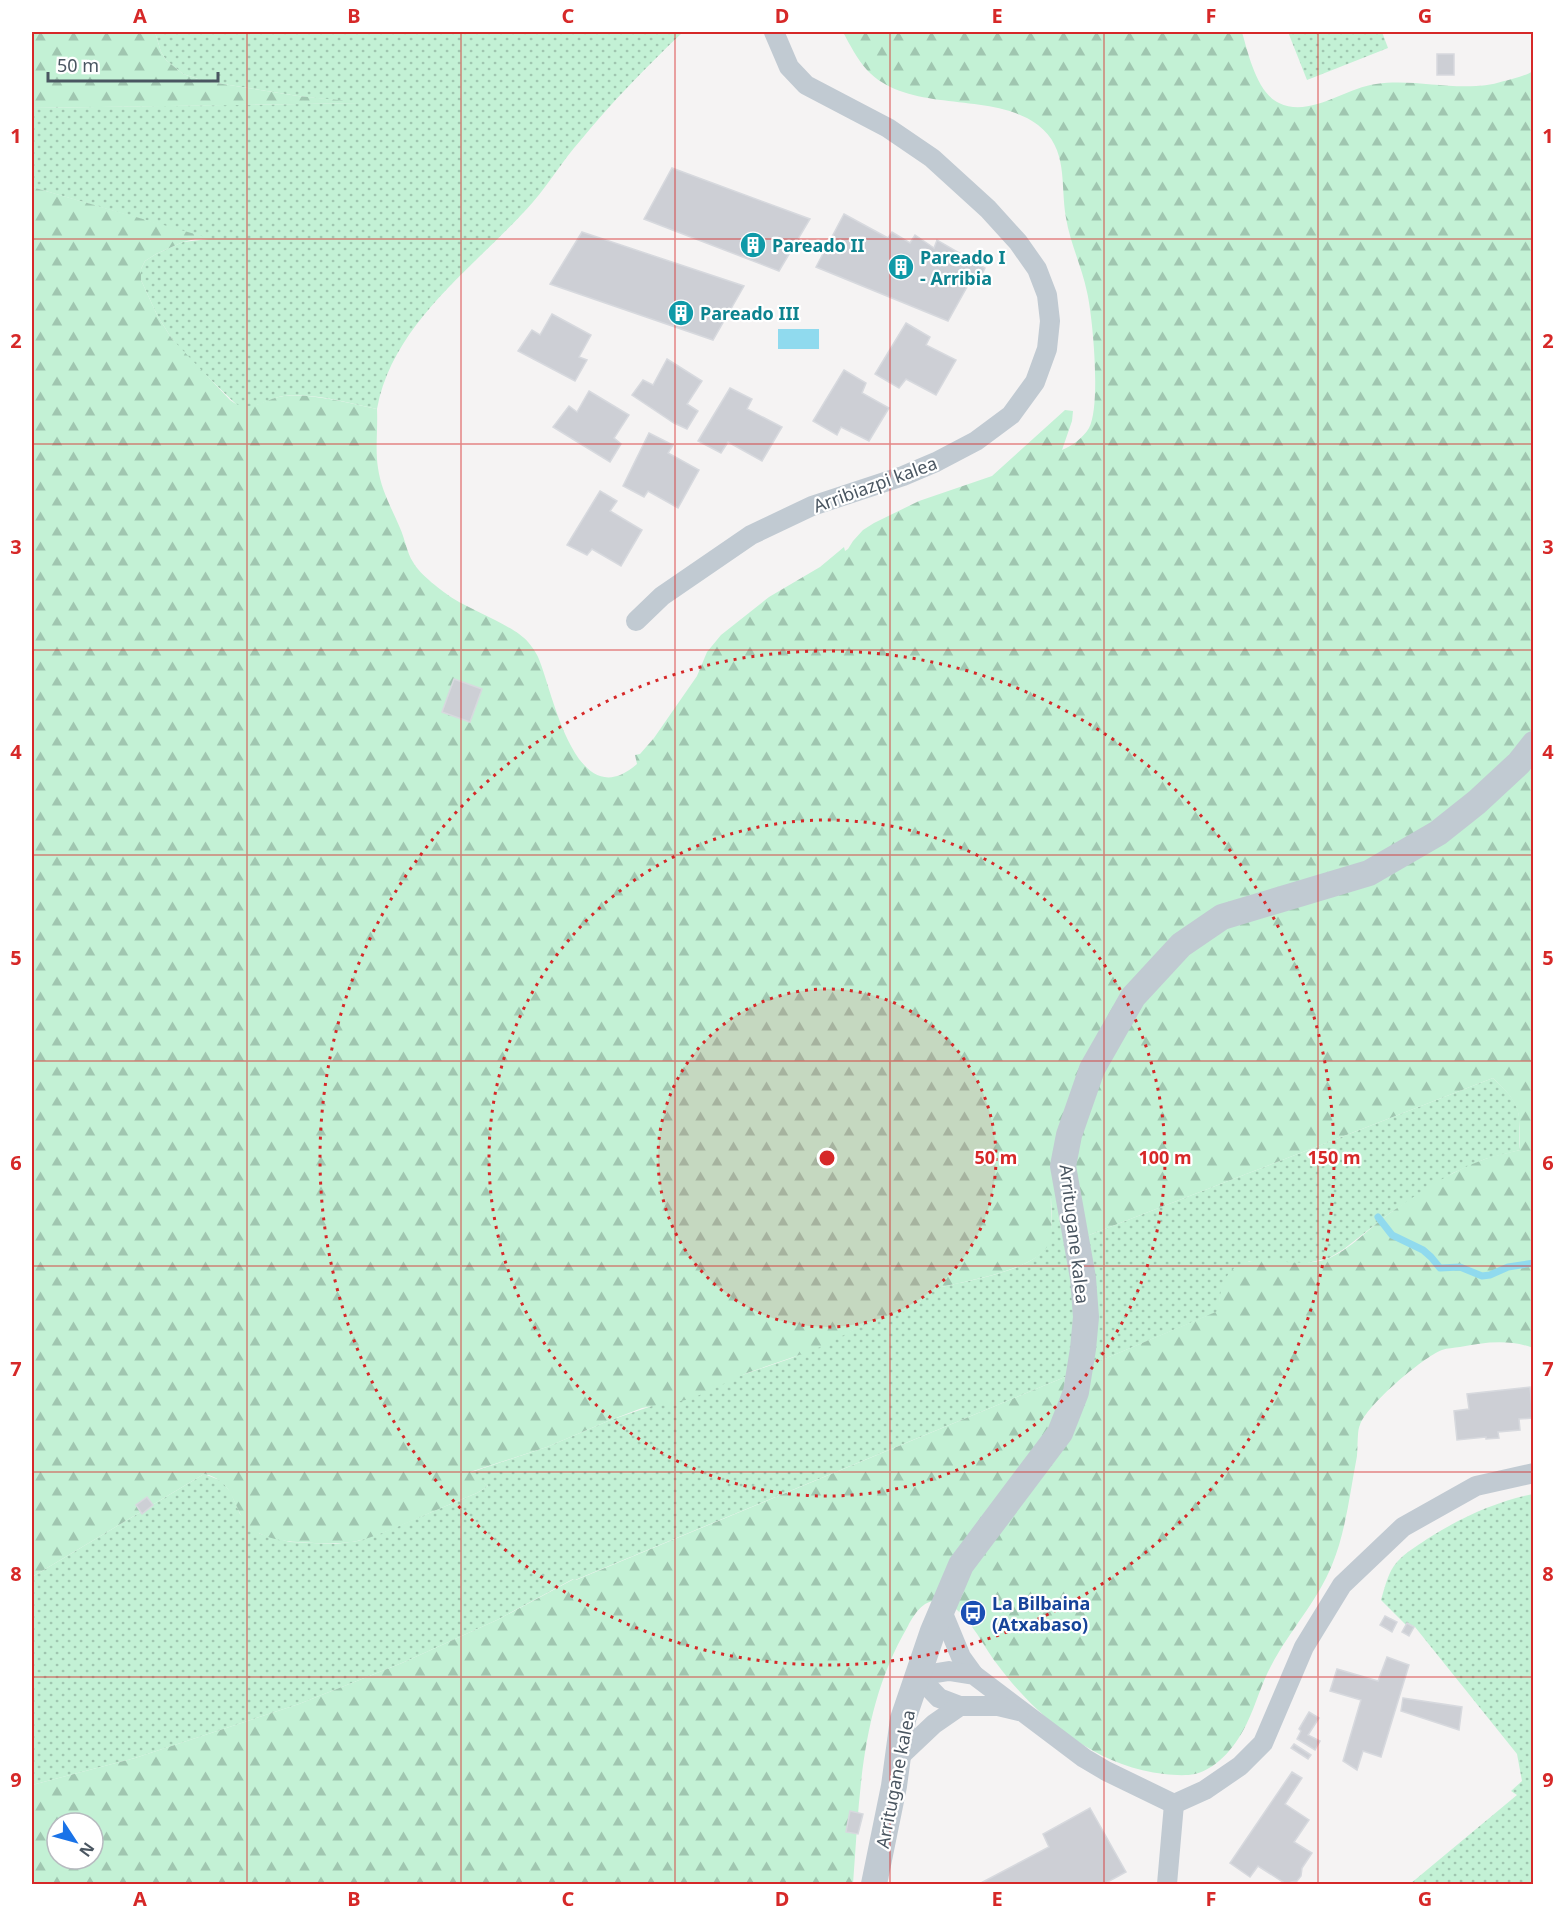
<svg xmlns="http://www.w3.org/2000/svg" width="1565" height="1916" viewBox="0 0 1565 1916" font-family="'Noto Sans',sans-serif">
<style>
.grass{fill:url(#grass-dots)}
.forest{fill:url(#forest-firs);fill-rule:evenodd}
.water{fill:#90daee}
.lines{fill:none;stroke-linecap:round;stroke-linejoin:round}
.stream{stroke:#90daee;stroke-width:7}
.building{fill:#cdcfd5;stroke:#d7d9de;stroke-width:1.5}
.minor{stroke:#c1cad2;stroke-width:20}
.tertiary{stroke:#c1cad2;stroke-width:26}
.grid{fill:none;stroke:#d62828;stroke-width:1.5;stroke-opacity:0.55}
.ring{fill:none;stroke:#d62828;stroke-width:3;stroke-dasharray:3 6}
.labels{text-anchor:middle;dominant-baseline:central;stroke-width:4.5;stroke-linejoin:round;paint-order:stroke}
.culture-label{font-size:18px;font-weight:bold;fill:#0d838f;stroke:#fff;text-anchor:start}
.street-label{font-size:18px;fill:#4a5661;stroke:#fff}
.transit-label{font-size:18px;font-weight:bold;fill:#164399;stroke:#fff;text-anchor:start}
.centre{fill:#d62828;stroke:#fff;stroke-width:3}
.ring-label{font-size:18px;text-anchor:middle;font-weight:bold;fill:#d62828;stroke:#fff;stroke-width:4.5;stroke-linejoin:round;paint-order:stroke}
.neatline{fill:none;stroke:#d62828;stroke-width:2}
.grid-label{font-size:20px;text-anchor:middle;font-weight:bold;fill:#d62828}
</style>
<defs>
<pattern id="grass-dots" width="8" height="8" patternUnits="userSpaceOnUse" patternTransform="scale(1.5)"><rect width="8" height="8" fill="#c3f1d5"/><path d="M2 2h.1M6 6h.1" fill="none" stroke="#a0c6b0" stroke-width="1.8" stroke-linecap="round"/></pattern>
<pattern id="forest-firs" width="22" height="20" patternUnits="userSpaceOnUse" patternTransform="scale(1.5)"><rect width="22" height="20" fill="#c3f1d5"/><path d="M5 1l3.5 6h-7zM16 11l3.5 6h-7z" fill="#a0c6b0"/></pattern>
</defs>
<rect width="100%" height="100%" fill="#f5f3f3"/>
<g class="grass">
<path d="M155 32H683C647 66 612 102 580 141 563 160 550 182 533 202 478 265 393 321 377 409 349 403 312 392 283 396 269 398 253 411 238 406L186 356 172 339 157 315 141 280V269L145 261 156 254 183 242 209 239 32 187V108L361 103 298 96 204 81 183 74 166 60 161 52Z"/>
<polygon points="1288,32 1382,32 1388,48 1307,80"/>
<path d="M1493 1078C1504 1089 1518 1100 1519 1117 1520 1128 1518 1139 1520 1150L1485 1159 1453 1173 1390 1213 1344 1249 1329 1258 1303 1264 1249 1261 1220 1296 1219 1311 1078 1370 1077 1372 575 1580 573 1579 497 1620 402 1663 299 1704 135 1758 32 1785V1577L204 1474 222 1481 231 1493 240 1514 260 1534 290 1542 335 1544 358 1541 384 1532 477 1493 488 1486 469 1473 547 1447 608 1421 792 1358 862 1326 920 1302 926 1291C955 1282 1034 1273 1047 1245 1054 1230 1051 1210 1051 1194L1066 1244Z"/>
<path d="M1533 1494V1884H1410L1517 1795 1511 1791 1522 1781 1517 1754 1415 1627 1407 1623 1406 1625 1381 1600C1385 1587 1388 1572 1397 1562 1405 1553 1417 1546 1427 1539 1460 1518 1495 1502 1533 1494Z"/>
</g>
<g class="forest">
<polygon points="32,32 155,32 161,52 166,60 183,74 204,81 298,96 369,103 32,108"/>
<path d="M843 32H1242C1248 53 1257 93 1279 103 1310 118 1345 88 1376 84 1409 79 1442 88 1476 86 1489 86 1500 82 1512 79 1519 77 1527 75 1533 71V1348C1510 1339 1484 1342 1460 1347 1454 1348 1447 1348 1442 1350 1423 1357 1366 1406 1360 1425 1357 1430 1358 1448 1357 1456 1350 1492 1346 1531 1332 1565 1317 1602 1289 1631 1271 1666 1261 1684 1256 1705 1247 1723 1237 1744 1219 1768 1195 1774 1185 1776 1174 1775 1164 1774 1096 1767 1036 1717 997 1664 983 1646 968 1612 946 1603 927 1595 916 1611 908 1626 860 1708 860 1793 853 1884H32V1785L135 1758 299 1704 402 1663 497 1620 574 1579 576 1580 1077 1372 1078 1370 1218 1311C1220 1292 1222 1273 1241 1264 1261 1254 1300 1269 1327 1259 1350 1250 1369 1228 1390 1213 1419 1193 1451 1171 1485 1159 1496 1155 1509 1153 1520 1150 1519 1139 1520 1130 1519 1120 1519 1102 1505 1090 1493 1078L1066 1244 1051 1196C1050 1211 1054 1228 1049 1243 1038 1272 955 1282 926 1291L920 1302 909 1310 862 1326 814 1350 747 1373 691 1399 642 1408 608 1421 547 1447 470 1472 488 1486 477 1493C454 1502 432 1512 409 1522 392 1529 375 1537 357 1541 338 1545 318 1543 298 1542 282 1541 262 1538 250 1527 231 1509 236 1480 204 1474L32 1577V187L212 239H195L183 242 156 254 145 261 141 269V280L157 315 172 339 230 400C249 415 263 399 284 396 312 393 349 403 377 409 378 428 375 449 378 468 381 490 392 509 400 528 405 539 407 553 413 562 420 575 442 591 454 599 473 611 516 627 528 642 533 648 538 655 540 662 554 698 577 817 637 764L635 755 640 754 654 738 697 676 707 652 721 635 769 597 820 567 844 547 845 551 848 549 853 541 863 530 874 523 919 501 992 476 1065 410 1073 411 1072 421 1062 450C1072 446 1083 438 1089 428 1101 406 1093 318 1087 292 1082 267 1070 243 1066 218 1060 184 1069 149 1038 125 992 90 909 115 867 70 857 59 850 45 843 32ZM57 1823H93V1859H57Z"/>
</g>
<rect class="water" x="778" y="329" width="41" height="20"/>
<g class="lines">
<polyline class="stream" points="1378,1217 1392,1235 1423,1250 1431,1257 1440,1268 1460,1267 1482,1276 1490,1275 1508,1267 1534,1263"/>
</g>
<g class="building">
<rect x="1437" y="54" width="17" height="21"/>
<polygon points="672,168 810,219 779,271 644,219"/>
<polygon points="844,214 888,238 892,232 910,243 915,235 934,248 937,240 985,268 979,280 972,278 948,321 816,267"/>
<polygon points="582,232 744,286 713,340 550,284"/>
<polygon points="552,314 591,335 579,357 587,360 575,381 518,351 532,330 540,335"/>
<polygon points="906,323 930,337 926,345 956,360 936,395 906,379 899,388 875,374"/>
<polygon points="667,359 702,381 687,404 698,411 687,429 674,423 632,395 643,380 653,385"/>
<polygon points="844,370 866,383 862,393 889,408 869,441 841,427 837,435 813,421"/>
<polygon points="730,388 752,399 747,409 782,427 762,461 728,442 721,453 698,441"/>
<polygon points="589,391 629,415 614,438 621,444 610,462 553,427 569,406 577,412"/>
<polygon points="649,433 673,445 668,453 699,470 678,508 648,491 644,497 623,486"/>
<polygon points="600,491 617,501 610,511 642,530 621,566 592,549 587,555 567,545"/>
<polygon points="454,679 482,689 470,722 442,712"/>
<polygon points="1530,1387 1533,1418 1519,1419 1520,1430 1498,1432 1499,1438 1486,1439 1486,1437 1457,1440 1454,1411 1469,1409 1467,1394"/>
<polygon points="147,1497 153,1505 142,1514 136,1505"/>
<polygon points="1385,1616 1397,1622 1392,1632 1380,1625"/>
<polygon points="1407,1623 1414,1627 1409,1636 1402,1632"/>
<polygon points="1387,1657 1409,1665 1381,1757 1363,1751 1357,1770 1343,1761 1361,1700 1330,1691 1337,1669 1378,1681"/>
<polygon points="1403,1698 1462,1707 1459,1730 1401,1711"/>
<polygon points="1309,1712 1319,1718 1308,1735 1320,1741 1315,1750 1297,1739 1301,1731 1299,1729"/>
<polygon points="1294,1744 1311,1755 1308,1759 1291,1748"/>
<polygon points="1292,1772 1302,1778 1285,1804 1309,1820 1294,1842 1312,1853 1302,1868 1301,1876 1297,1881 1291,1882 1289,1884 1286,1884 1258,1866 1250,1877 1230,1863"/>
<polygon points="1090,1808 1126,1872 1104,1884 979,1884 1049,1847 1043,1834"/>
<polygon points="850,1811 863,1814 858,1834 846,1832"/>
</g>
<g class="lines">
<g class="minor">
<polyline points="636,621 662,596 751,535 812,506 903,476 936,462 976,441 1011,415 1035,382 1047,349 1050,321 1047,295 1037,269 1018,242 988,209 932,158 888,128 806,85 789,67 774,32"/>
<polyline points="942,1611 961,1657 974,1675"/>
<polyline points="918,1676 949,1671 974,1675 1084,1758 1106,1771 1174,1804 1205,1790 1240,1766 1263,1743 1304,1647 1342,1585 1403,1527 1476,1486 1534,1473"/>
<polyline points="918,1676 939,1698 960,1706 998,1706 1019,1711"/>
<polyline points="898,1758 934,1724 960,1706"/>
<polyline points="1167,1884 1174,1804"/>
</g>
<polyline class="tertiary" points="874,1884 894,1786 903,1719 933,1631 961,1565 1060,1433 1076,1392 1083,1349 1086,1317 1083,1278 1063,1166 1069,1135 1092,1069 1133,997 1181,945 1222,917 1369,873 1438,833 1477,802 1519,763 1534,744"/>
</g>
<path class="grid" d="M247 32V1884M461 32V1884M675 32V1884M890 32V1884M1104 32V1884M1318 32V1884M32 239H1534M32 444H1534M32 650H1534M32 855H1534M32 1061H1534M32 1266H1534M32 1472H1534M32 1677H1534"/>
<circle cx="827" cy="1158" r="169" fill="#d62828" fill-opacity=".12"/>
<g class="ring">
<circle cx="827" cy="1158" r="169"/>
<circle cx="827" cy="1158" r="338"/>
<circle cx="827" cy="1158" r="507"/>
</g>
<defs>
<g id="building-disc" transform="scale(1.35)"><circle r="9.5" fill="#0f9aa8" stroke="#fff"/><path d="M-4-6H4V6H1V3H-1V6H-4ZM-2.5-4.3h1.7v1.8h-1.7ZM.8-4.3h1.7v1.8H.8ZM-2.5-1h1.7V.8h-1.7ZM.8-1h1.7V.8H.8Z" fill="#fff"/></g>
<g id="bus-disc" transform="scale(1.35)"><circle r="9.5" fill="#1a4fb4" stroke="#fff"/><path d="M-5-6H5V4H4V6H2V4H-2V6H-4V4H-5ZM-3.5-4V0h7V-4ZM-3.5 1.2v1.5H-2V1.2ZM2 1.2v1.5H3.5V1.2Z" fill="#fff"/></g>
</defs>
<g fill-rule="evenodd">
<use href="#building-disc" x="753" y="245"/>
<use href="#building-disc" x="901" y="267"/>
<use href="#building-disc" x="681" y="313"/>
<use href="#bus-disc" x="973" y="1613"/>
</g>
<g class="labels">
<g class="culture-label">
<text x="772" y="245">Pareado II</text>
<text x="920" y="257">Pareado I<tspan x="920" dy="21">- Arribia</tspan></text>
<text x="700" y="313">Pareado III</text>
</g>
<g class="street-label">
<text transform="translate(875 484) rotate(-20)">Arribiazpi kalea</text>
<text transform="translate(1075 1234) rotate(83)">Arritugane kalea</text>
<text transform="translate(895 1779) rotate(-79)">Arritugane kalea</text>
</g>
<g class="transit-label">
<text x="992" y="1603">La Bilbaina<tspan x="992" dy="21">(Atxabaso)</tspan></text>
</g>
</g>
<circle cx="827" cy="1158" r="9" class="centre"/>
<g class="ring-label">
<text x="996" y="1164">50 m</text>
<text x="1165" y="1164">100 m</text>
<text x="1334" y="1164">150 m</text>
</g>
<rect width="1565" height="1916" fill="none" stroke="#ffffff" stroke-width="66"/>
<g transform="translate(75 1841) rotate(126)"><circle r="28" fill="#ffffff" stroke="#b7bbc0" stroke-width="1.5"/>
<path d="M0-4.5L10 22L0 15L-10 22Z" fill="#1a73e8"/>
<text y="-9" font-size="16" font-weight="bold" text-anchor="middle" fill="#4a5661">N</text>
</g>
<path d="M48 72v9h170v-9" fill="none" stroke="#4a5661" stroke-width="3"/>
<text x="57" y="72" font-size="18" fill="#4a5661" stroke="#ffffff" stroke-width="4.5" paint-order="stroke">50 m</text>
<rect x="33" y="33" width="1499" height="1850" class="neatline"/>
<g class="grid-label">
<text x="140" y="23">A</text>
<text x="354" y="23">B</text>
<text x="568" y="23">C</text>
<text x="782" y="23">D</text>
<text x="997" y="23">E</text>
<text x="1211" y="23">F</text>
<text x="1425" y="23">G</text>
<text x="16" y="143">1</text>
<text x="1548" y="143">1</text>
<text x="16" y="348">2</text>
<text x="1548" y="348">2</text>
<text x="16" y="554">3</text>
<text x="1548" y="554">3</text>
<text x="16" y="759">4</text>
<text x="1548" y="759">4</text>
<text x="16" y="965">5</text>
<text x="1548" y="965">5</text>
<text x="16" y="1170">6</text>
<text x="1548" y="1170">6</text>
<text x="16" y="1376">7</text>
<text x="1548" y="1376">7</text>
<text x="16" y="1581">8</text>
<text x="1548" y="1581">8</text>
<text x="16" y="1787">9</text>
<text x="1548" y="1787">9</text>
<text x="140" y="1906">A</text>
<text x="354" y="1906">B</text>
<text x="568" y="1906">C</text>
<text x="782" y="1906">D</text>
<text x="997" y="1906">E</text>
<text x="1211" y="1906">F</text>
<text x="1425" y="1906">G</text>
</g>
</svg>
